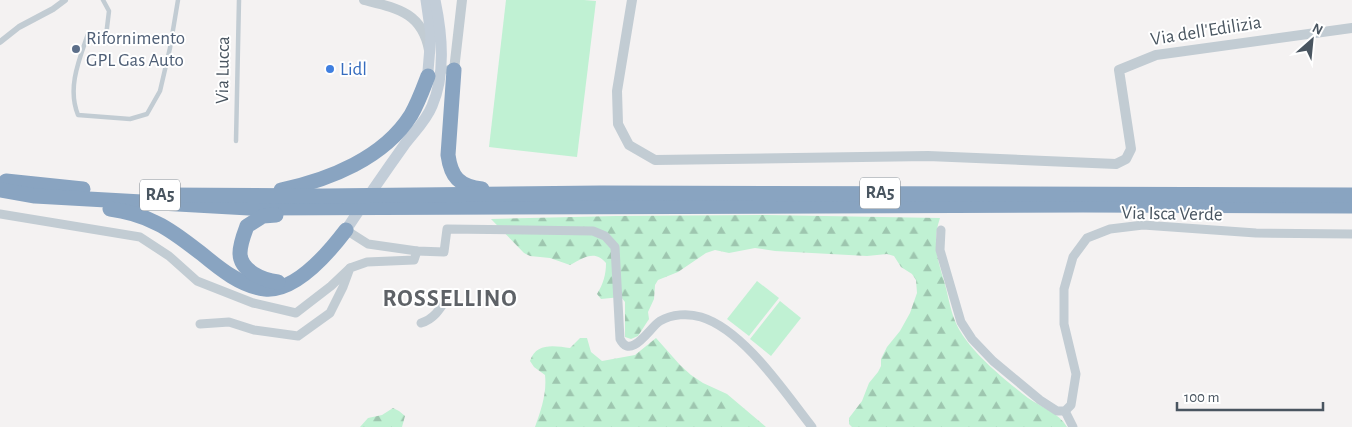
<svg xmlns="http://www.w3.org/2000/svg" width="1352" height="427" viewBox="0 0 1352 427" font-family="'Alegreya Sans',sans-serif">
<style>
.grass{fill:#c0f1d3}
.forest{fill:url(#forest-firs)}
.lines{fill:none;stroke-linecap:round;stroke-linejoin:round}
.service{stroke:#c2ccd3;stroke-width:4.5}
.pedestrian{stroke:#c2ccd3;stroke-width:6}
.minor{stroke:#c2ccd3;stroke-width:9}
.tertiary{stroke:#c2ccd3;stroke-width:10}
.secondary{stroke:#c2cdd8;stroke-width:11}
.motorway{stroke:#89a4c1;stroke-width:15}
.service-dot{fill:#5c6f8a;stroke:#fff;stroke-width:2}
.shop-dot{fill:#3f7fe0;stroke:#fff;stroke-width:2}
.labels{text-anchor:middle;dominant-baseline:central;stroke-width:4;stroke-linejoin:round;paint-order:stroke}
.shield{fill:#fff;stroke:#808890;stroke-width:1}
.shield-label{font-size:18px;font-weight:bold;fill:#495560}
.street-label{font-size:19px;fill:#495560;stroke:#fff}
.service-label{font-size:19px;fill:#4e5e75;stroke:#fff;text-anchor:start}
.shop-label{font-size:19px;fill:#366cbe;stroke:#fff;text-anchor:start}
.district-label{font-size:24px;font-weight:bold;letter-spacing:1px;fill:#5e6267;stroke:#fff}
</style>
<defs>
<pattern id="forest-firs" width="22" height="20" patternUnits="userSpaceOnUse" patternTransform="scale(1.25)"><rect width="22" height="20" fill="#c0f1d3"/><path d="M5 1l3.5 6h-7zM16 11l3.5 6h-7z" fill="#9ec6af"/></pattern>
</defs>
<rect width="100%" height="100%" fill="#f4f2f2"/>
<g class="grass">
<polygon points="506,0 584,0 596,1 577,157 489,147"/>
<polygon points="757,281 779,298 749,336 727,319"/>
<polygon points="780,301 801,318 771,356 750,339"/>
</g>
<g class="forest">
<path d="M766 215 940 218C932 242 937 258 944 281 948 294 950 309 955 321 967 350 1004 379 1028 398 1041 407 1059 413 1067 427H852L849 424V418L862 401 869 383 878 372 881 366V359L887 347 900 331 910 313 917 293 916 280 912 274 901 267 894 256 887 254 867 256 775 251 755 248 729 253 715 250 706 253 678 272 658 280 655 285 654 299 648 312 649 319 638 336 631 339 625 337V302L621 297 601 299 597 294C603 284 606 275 606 263 595 249 583 258 570 265L550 258 530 256 524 253 491 219 616 216Z"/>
<path d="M580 338H587L591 352 602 361 635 355 656 338 680 365 691 375 703 383 727 394 766 427H535C541 410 547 393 545 375L534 367 530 361C536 342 555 346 570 348Z"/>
<polygon points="393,408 399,411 405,416 402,427 360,427 368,418 382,415"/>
</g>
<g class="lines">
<g class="service">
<path d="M103 0 109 11 106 36 88 34C79 60 67 88 78 115L130 119 147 114 160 91 170 48 178 0"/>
<polyline points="236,141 239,0"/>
</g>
<polyline class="pedestrian" points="0,42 19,27 53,9 65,0"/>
<g class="minor">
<polyline points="0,214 140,237 169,256 197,281 253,303 296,313 331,286 350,268"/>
<path d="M346 230 368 244 417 251 444 252 447 229 593 231 605 236 615 247 620 339C631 361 650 327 660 321 672 314 688 313 701 317 744 330 785 393 812 427"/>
<polyline points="941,230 940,250 961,322 972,339 993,361 1040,400 1057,411 1065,411 1071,405 1076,374 1064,324 1064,289 1073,257 1087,238 1110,229 1143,225 1256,233 1352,234"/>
<path d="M421 323C434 319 440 309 447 298"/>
<polyline points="200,324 229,322 254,330 298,336 330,313 343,287 350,268 367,262 414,260 417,251"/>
<polyline points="1065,411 1073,427"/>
</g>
<g class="tertiary">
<path d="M364 0C396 8 422 12 429 50"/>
<polyline points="632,0 617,91 618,124 629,145 655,160 928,156 1116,164 1126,159 1131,149 1119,70 1156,55 1352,28"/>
<polyline points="449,70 454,70 462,0"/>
</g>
<g class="secondary">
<polyline points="426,0 431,35 427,83"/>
<path d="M346 230C365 201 385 172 405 144 414 132 426 121 432 106 446 74 442 33 435 0"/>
</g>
<g class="motorway">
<path d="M454 70 448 155C451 177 459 186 482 189"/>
<polyline points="6,181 83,189"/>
<polyline points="0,190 35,196 249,208 1083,205 1352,206"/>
<path d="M281 190C329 180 384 158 411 115 418 103 423 89 428 76"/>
<polyline points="163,195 322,196 601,193 1352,195"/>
<path d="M110 209C125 211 140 215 154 222 171 229 187 243 202 254 220 269 241 286 265 289 296 292 330 251 346 230"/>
<path d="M276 215 263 216 247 226C244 234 240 244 240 253 240 271 263 280 278 282"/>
</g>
</g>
<circle class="service-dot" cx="76" cy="49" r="5"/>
<circle class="shop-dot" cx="330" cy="69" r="5"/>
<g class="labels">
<g class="shield">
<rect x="860" y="177.5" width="40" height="31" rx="4"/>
<rect x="140" y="179.5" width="40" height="31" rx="4"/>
</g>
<g class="shield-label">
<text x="880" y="193">RA5</text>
<text x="160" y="195">RA5</text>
</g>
<g class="street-label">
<text transform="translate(1206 31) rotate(-9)">Via dell'Edilizia</text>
<text transform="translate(223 70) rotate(-89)">Via Lucca</text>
<text transform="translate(1172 214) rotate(1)">Via Isca Verde</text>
</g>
<g class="service-label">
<text x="86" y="38">Rifornimento<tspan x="86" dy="22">GPL Gas Auto</tspan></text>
</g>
<g class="shop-label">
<text x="340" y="69">Lidl</text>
</g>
<g class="district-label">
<text x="450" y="299">ROSSELLINO</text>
</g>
</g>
<g transform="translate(1312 40) rotate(27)" stroke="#ffffff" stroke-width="4" paint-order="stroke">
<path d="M0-4L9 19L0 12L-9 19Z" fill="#495560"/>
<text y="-8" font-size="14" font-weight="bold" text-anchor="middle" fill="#495560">N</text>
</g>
<path d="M1177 402v8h146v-8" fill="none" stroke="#495560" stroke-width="2.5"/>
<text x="1184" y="402" font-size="15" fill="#495560" stroke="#ffffff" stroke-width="4" paint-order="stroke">100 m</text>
</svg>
